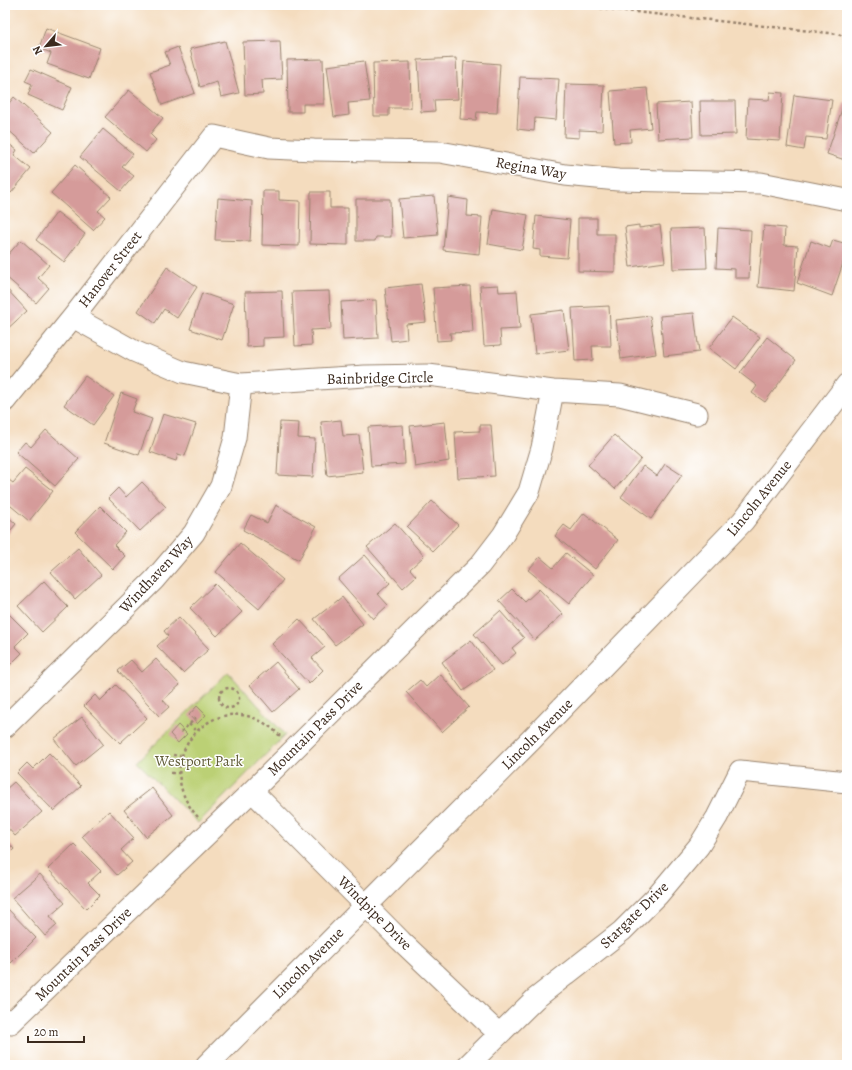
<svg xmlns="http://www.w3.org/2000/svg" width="852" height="1070" viewBox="0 0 852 1070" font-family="Alegreya,serif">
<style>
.green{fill:#bbd074;stroke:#7b7d49}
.building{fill:#d59b9a}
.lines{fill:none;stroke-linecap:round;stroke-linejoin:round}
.street-casing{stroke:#98836e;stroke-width:23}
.secondary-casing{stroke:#98836e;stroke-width:24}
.path{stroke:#98836e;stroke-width:2.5;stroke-dasharray:3 3;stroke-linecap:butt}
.street{stroke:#fff;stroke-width:21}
.secondary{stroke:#fff;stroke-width:22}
.labels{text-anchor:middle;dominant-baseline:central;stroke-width:3;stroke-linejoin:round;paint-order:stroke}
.street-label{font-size:15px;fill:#3b2a1e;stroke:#fff}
.park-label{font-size:15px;fill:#615c38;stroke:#fff}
</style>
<rect width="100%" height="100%" fill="#fff"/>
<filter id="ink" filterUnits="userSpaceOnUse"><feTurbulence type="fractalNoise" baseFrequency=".025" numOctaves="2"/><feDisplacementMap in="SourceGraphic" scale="8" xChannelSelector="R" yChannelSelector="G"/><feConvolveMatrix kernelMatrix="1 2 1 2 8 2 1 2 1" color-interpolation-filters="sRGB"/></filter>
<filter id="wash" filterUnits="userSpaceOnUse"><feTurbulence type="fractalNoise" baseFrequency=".012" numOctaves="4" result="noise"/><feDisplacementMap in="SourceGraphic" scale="16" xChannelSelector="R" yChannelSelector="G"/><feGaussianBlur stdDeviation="0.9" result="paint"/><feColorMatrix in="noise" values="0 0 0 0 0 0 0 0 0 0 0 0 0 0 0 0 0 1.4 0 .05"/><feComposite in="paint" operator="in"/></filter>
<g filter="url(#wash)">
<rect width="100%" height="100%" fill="#f4dcbe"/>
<!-- green -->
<path class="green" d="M228 672 285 735 198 823 137 762Z"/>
<g id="blocks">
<!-- building -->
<path class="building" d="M46 28 100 48 89 79 47 64 51 53 39 48Z
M225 41 239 93 221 97 217 82 200 87 190 49Z
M280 41 282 79 262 80 263 94 245 95 243 42Z
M178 47 195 93 162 105 150 72 170 65 165 52Z
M456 58 458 99 434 100 435 111 421 112 418 60Z
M323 59 324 104H303V112H288L287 60Z
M364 61 370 101 348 103 349 115 334 117 327 66Z
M464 61 500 64 497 113 477 112 476 120 460 119Z
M410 62 411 108H389V116H374L373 63Z
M31 69 72 87 62 110 28 95 32 84 25 81Z
M520 77 559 79 556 120 535 118 534 131 517 129Z
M566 84 604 85 602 131 579 130V138L564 137Z
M647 88 651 128 630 130 631 142 614 143 610 91Z
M129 90 163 118 150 134 156 140 146 152 105 117Z
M770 92 783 93 780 141 746 139 748 99 769 100Z
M794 95 832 100 826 139 806 137 804 150 787 147Z
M14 97 53 132 34 153 5 127V108Z
M700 101H735L736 134 701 135Z
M691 102 693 137 658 139 656 104Z
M844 103 847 104V156L845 160 827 154Z
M103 129 133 154 122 167 134 176 121 191 80 157Z
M5 141 17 150 14 155 31 169 11 193 5 187Z
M75 165 111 197 98 211 105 217 93 230 51 193Z
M263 191H279V200L300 201 299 246 262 245Z
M311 192H330V208H348V245L310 244Z
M434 196 438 235 403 238 399 199Z
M448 197 468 200 467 216 482 217 479 254 443 250Z
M218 198 252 201 250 241 215 240Z
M356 199H390L391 237H376L375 241H356Z
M493 209 528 215 522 250 488 244Z
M57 212 85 234 64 262 36 240Z
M536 216 570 220 567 258 540 256V250L533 249Z
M578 218H597V234H615V272L578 271Z
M639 225V228L660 225 665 262 630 267 625 227Z
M764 226 785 228 784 245 798 246 794 291 758 287Z
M705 228 707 268 673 269 671 229Z
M718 228 751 230 749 278H735V269L716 268Z
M21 240 49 265 38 278 49 288 36 303 5 276V258Z
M833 240 847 244V251L832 296 797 283 811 241 830 248Z
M167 267 197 287 177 318 164 309 155 323 138 311Z
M421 284 426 322 406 324 407 339 391 341 385 288Z
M498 285 499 292 517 291 520 329 500 330 501 345 484 346 480 286Z
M470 286 473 332 450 333 451 340 437 341 433 288Z
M5 287 27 311 5 331Z
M282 291 284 337 263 338V346L247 347 245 292Z
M329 291 331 329 311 330 312 345 295 346 292 292Z
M202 293 234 304 222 340 190 329Z
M376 300 378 338 343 340 341 302Z
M609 306 611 346H592L593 360 575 361 572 308Z
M564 310 569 350 535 354 531 314Z
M694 313 699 352 664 356 660 316Z
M650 316 656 354 621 359 616 320Z
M732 317 760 337 736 369 709 348Z
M767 337 796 360 765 402 752 393 757 386 740 373Z
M85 376 114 396 93 425 64 405Z
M121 393 137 399 132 412 152 419 139 455 104 443Z
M163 414 196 424 185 456 178 454 176 461 150 452Z
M341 420 343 436 359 435 363 472 327 476 321 422Z
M280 422 299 423 298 438 315 439 313 477 277 475Z
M445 422 449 461 415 467 410 426Z
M403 425 405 464 371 466 368 427Z
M480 425H491L495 476 458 478 455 432 480 431Z
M46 430 79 459 55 486 16 452 25 442 31 447Z
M614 435 641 459 615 489 588 465Z
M665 464 682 475 651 519 621 497 643 466 657 476Z
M25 469 53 491 29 521 5 501V477L13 483Z
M142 482 166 507 140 531 108 498 118 488 126 497Z
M432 501 458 525 433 551 407 527Z
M276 505 316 527 299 560 243 530 251 515 267 523Z
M100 506 126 532 114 545 125 556 113 569 75 532Z
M584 513 618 540 595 569 555 536 564 525 571 530Z
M5 514 16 524 5 537Z
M395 523 424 556 410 569 416 576 403 588 367 547Z
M240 543 283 580 259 609 216 572Z
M78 548 101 575 75 599 51 572Z
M566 553 593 575 569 604 528 570 540 557 553 568Z
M365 555 390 583 378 594 388 605 373 619 338 579Z
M44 581 68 607 42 632 18 606Z
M215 584 242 612 217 636 190 608Z
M512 589 525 602 539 589 563 614 535 640 499 601Z
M342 597 363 624 335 645 314 619Z
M5 610 28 633 15 646 22 653 9 666 5 662Z
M500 611 524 638 512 648 516 653 502 665 474 634Z
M179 617 209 649 183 673 157 646 168 636 164 631Z
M299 619 325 647 312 658 323 670 309 684 272 644Z
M471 640 493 670 463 691 442 662Z
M156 659 180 685 163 700 169 707 159 716 118 671 131 660 142 672Z
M276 662 299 689 273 712 250 685Z
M440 674 469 707 442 732 406 692 420 680 426 687Z
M116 685 147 718 120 743 84 706 95 695 100 701Z
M197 706 206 715 197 724 189 715Z
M82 717 103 744 76 766 54 739Z
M178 725 187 734 178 743 170 734Z
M49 753 81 786 54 811 17 773 27 763 33 769Z
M14 782 42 812 15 836 5 825V790Z
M152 788 173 815 146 837 124 810Z
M109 811 134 838 121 850 132 862 117 875 82 836Z
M5 839 14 849 5 858Z
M74 844 101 871 88 883 100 895 86 909 48 869Z
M40 874 65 903 50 916 57 925 45 936 12 898Z
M5 906 36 938 11 963 5 957Z"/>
</g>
</g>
<g filter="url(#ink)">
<use href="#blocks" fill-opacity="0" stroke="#98836e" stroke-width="1"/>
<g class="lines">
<!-- street casing -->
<g class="street-casing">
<path id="street" d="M73 317 134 351 183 372 241 384 365 376 428 375 553 391 620 395 697 414
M5 401 73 317 214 136 269 148 314 150 440 152 565 175 618 180 761 183 847 200
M5 727 154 580 194 533 221 486 235 438 241 384
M252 791 401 941 499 1034
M5 1019 11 1023 252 791 480 565 503 535 529 492 542 448 553 391
M468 1065 535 999 622 931 658 895 699 846 717 817 740 771 847 782"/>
</g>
<!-- secondary casing -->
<g class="secondary-casing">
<path id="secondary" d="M207 1065 531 740 743 521 847 385"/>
</g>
<!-- path -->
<path class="path" d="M595 5 599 8 838 34 847 38
M219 698a10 10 0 1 1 20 0a10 10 0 1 1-20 0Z
M189 724 196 731
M181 732 196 718
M173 755 181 756
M171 773H179
M198 817C143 758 222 675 280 736"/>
<!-- street -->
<use href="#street" class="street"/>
<!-- secondary -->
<use href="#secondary" class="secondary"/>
</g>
</g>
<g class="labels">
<!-- street labels -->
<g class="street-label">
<text transform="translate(531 168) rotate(10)">Regina Way</text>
<text transform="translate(110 269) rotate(-52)">Hanover Street</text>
<text transform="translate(380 378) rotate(-1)">Bainbridge Circle</text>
<text transform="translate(759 498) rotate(-51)">Lincoln Avenue</text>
<text transform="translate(156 574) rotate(-47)">Windhaven Way</text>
<text transform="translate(315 728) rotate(-45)">Mountain Pass Drive</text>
<text transform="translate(537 734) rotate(-45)">Lincoln Avenue</text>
<text transform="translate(375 913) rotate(45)">Windpipe Drive</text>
<text transform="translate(634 915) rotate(-44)">Stargate Drive</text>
<text transform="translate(83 954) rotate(-44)">Mountain Pass Drive</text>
<text transform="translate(308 963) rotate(-45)">Lincoln Avenue</text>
</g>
<!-- park labels -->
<g class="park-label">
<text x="199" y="761">Westport Park</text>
</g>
</g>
<!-- margin -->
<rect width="852" height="1070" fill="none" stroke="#fff" stroke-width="20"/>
<!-- north arrow -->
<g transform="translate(46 46) rotate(242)" stroke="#ffffff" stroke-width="3" paint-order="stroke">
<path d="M0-3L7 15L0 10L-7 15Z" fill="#3b2a1e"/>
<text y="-6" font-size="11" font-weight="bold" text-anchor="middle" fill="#3b2a1e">N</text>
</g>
<!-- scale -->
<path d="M28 1036v6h56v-6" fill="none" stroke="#3b2a1e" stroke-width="2"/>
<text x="34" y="1036" font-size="12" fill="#3b2a1e" stroke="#ffffff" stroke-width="3" paint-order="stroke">20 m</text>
</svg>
